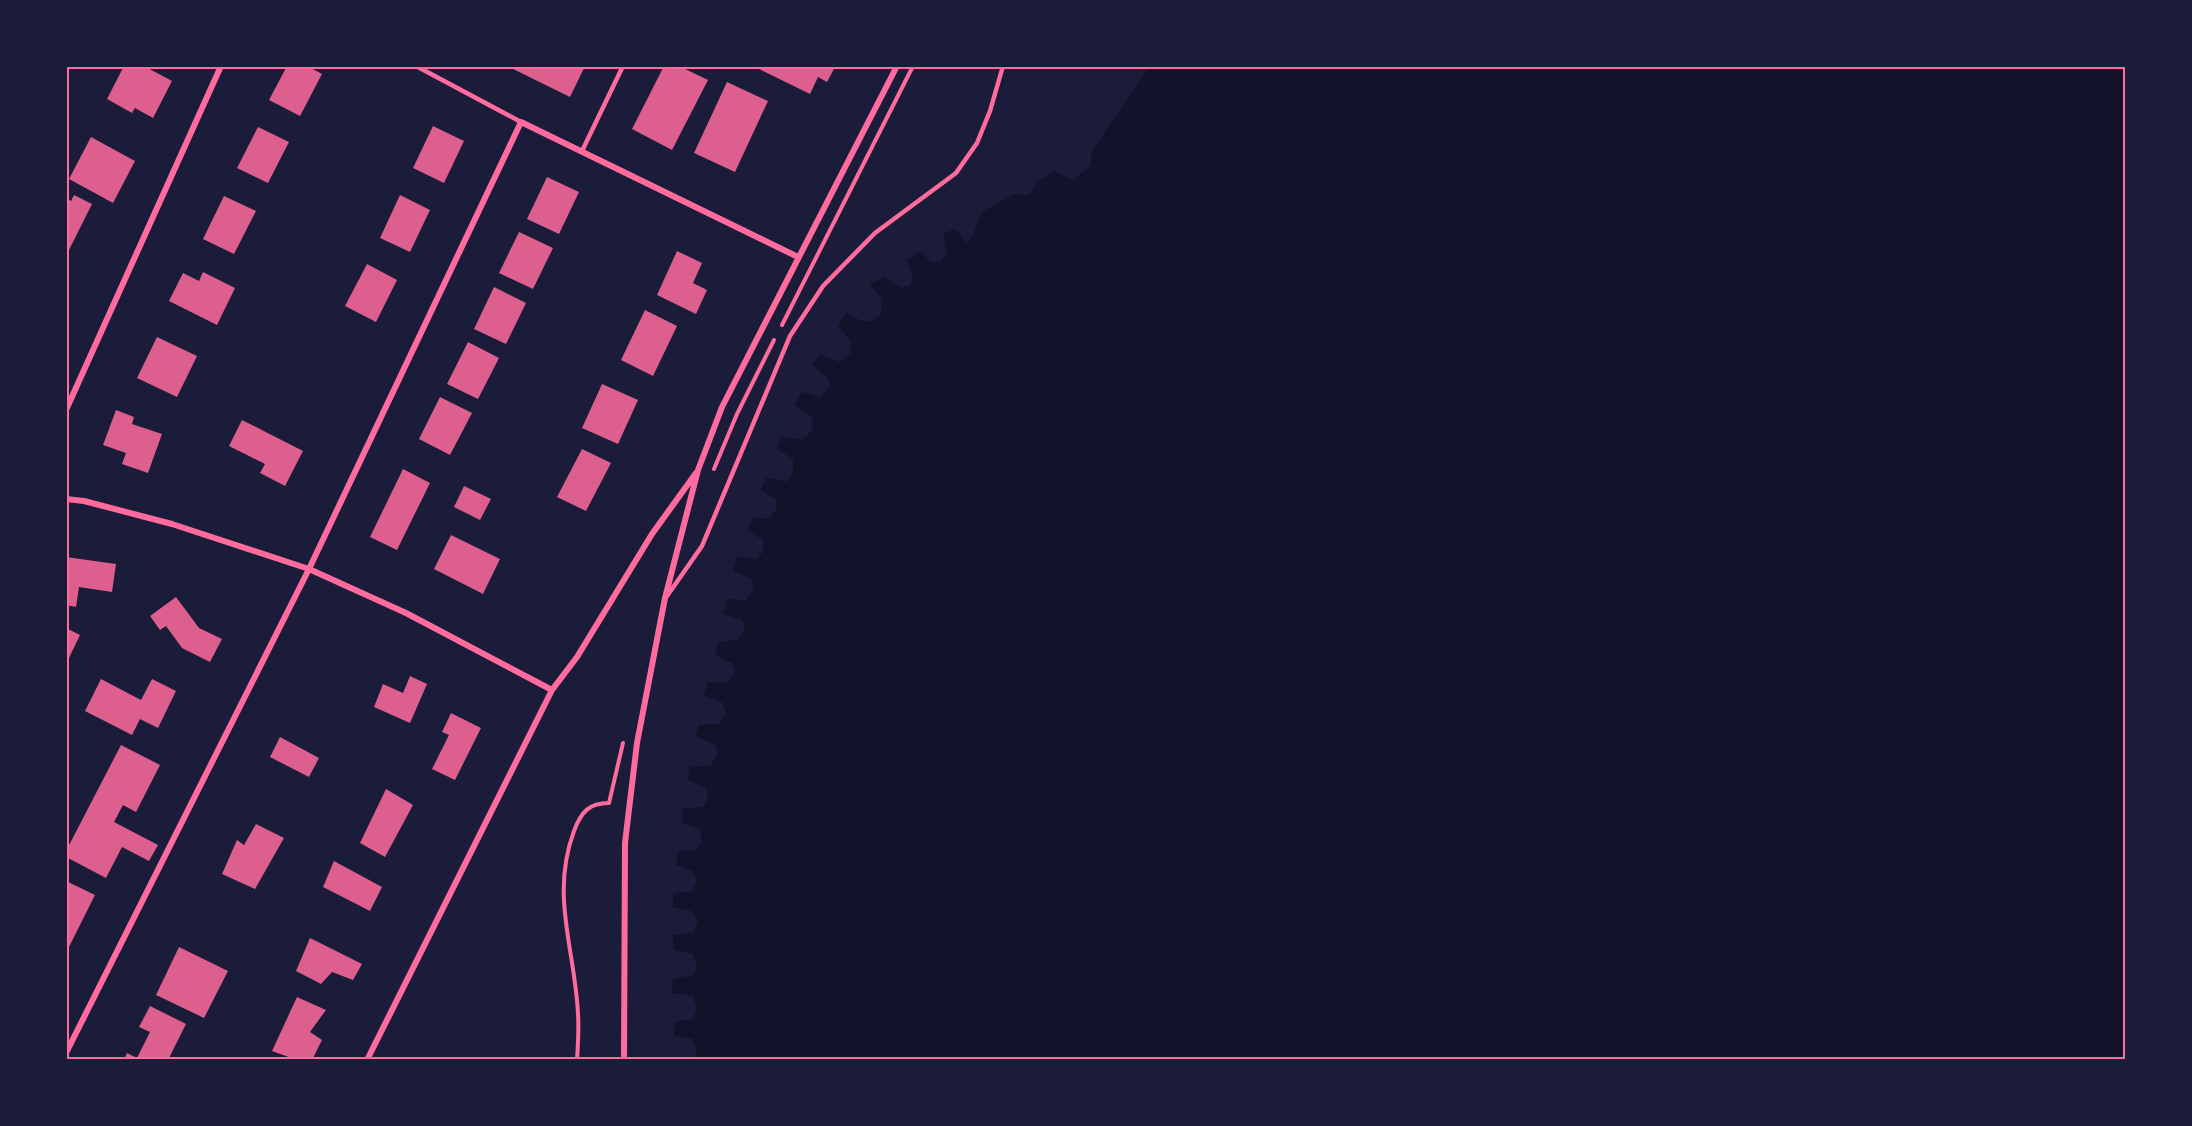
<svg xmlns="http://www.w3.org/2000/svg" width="2192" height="1126" viewBox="0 0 2192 1126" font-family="Karla,sans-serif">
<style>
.water{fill:#12122b}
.building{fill:#dd5f8e}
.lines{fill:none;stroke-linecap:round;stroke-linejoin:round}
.path{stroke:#ff6b9d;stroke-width:4}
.service{stroke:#ff6b9d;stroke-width:4.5}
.minor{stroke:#ff6b9d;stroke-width:6}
.neatline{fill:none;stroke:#ff6b9d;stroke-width:2}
</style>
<rect width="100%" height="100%" fill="#1b1b3a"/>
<!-- water -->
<path class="water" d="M1150 66H2126V1060H694L697 1052 693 1039 674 1036 675 1022 693 1019 697 1007 693 996 672 993 673 979 694 975 697 965 693 954 674 950 673 935 694 932 698 920 692 911 673 907V893L692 892 697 881 693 871 676 865 678 851H696L702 839 699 829 682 823 683 809 703 807 708 797 706 788 687 780 690 766H711L717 754 715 745 695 736 699 725 719 724 726 714 723 703 704 696 708 682 728 683 735 672 732 663 715 655 719 642 738 640 745 629 742 620 723 614 727 599 746 600 754 590 751 579 733 571 737 556 757 560 763 551V540L747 530 754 517 768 519 776 510V499L761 490 766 477 786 482 793 474V459L777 449 782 436 802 440 813 430 812 418 795 405 802 392 820 397 829 388V379L812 364 820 354 839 362 851 353 850 340 838 326 846 313C860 320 867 327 881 314L882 299 870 285 884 276 901 288 909 286 913 278 907 260 920 251 931 262H940L947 252 943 234 955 229 967 243 972 238 982 212 1014 194 1024 196 1031 193 1036 183 1054 171 1073 180 1090 166 1092 151Z"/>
<!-- building -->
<path class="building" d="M124 66H144L172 81 153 118 135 108 132 113 107 99Z
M287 66H307L322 74 300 116 269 100Z
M507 66H585L570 97Z
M664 66H679L708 80 672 150 632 129Z
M753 66H833L835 67 827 82 818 77 810 94Z
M727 82 768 101 735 172 694 153Z
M433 126 464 141 444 183 413 168Z
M258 127 289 142 268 183 237 168Z
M91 137 135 161 113 203 69 179Z
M547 177 579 192 559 234 527 219Z
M74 195 92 204 66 256V198L71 201Z
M400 195 430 210 410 252 380 238Z
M224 196 256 211 234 254 203 239Z
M519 232 553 248 533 289 499 273Z
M677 251 702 263 693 283 707 290 696 314 657 295Z
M367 264 397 280 376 322 345 306Z
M203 272 235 288 217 325 169 301 183 273 199 281Z
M494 287 526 303 506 344 474 329Z
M645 310 677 326 653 376 621 360Z
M157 337 197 356 177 397 137 378Z
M468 342 499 358 478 399 447 384Z
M602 384 638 400 618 444 582 428Z
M440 397 472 413 450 455 419 439Z
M116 410 134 417 132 424 162 434 148 473 122 464 126 453 103 445Z
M242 420 303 451 285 486 260 473 265 464 229 446Z
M582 449 611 463 586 511 557 497Z
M403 469 430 483 397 550 370 537Z
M464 486 491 499 480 520 454 507Z
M451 535 500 559 483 594 434 569Z
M66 557 116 564 112 592 79 587 76 607 66 605Z
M176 597 199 628 222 639 210 662 182 648 166 626 160 630 150 616Z
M66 628 80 635 68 660H66Z
M410 676 427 684 410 723 374 707 383 684 403 693Z
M101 679 141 700 152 679 176 691 158 728 140 719 132 735 85 711Z
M451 713 481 728 455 780 432 769 449 735 442 732Z
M280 737 319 758 309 777 270 757Z
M121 745 160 765 136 812 123 805 114 822 158 845 149 861 122 847 106 878 66 857V851Z
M386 789 413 805 385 857 360 843Z
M256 824 284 838 255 889 222 874 237 840 244 845Z
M334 861 382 887 370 911 323 887Z
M66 881 95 895 66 953Z
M310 938 362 964 353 980 332 972 321 984 296 971Z
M179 947 228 971 204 1018 156 995Z
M297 997 326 1010 310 1032 322 1040 312 1060H297L272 1051Z
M150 1006 186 1024 168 1060H124L127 1053 137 1058 150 1032 139 1027Z"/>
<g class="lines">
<!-- path -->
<path class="path" d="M782 325 913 66
M714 469 737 414 774 340
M577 1060C578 1045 579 1029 578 1014 575 949 550 896 574 831 581 812 589 803 609 803L623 743"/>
<!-- service -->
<path class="service" d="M416 66 521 122
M582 151 623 66
M667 596 702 546 790 336 823 286 875 233 956 173 977 143 990 111 1003 66"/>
<!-- minor -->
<path class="minor" d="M66 410 221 66
M66 499 84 501 172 524 309 569 406 613 552 690
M66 1053 309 569 521 122 798 257
M367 1060 552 690 577 657 652 534 696 473
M624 1060 625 843 637 743 665 598 698 470 722 407 897 66"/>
</g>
<!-- border -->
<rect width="2192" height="1126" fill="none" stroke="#1b1b3a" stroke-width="135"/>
<rect x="68" y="68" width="2056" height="990" class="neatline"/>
</svg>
